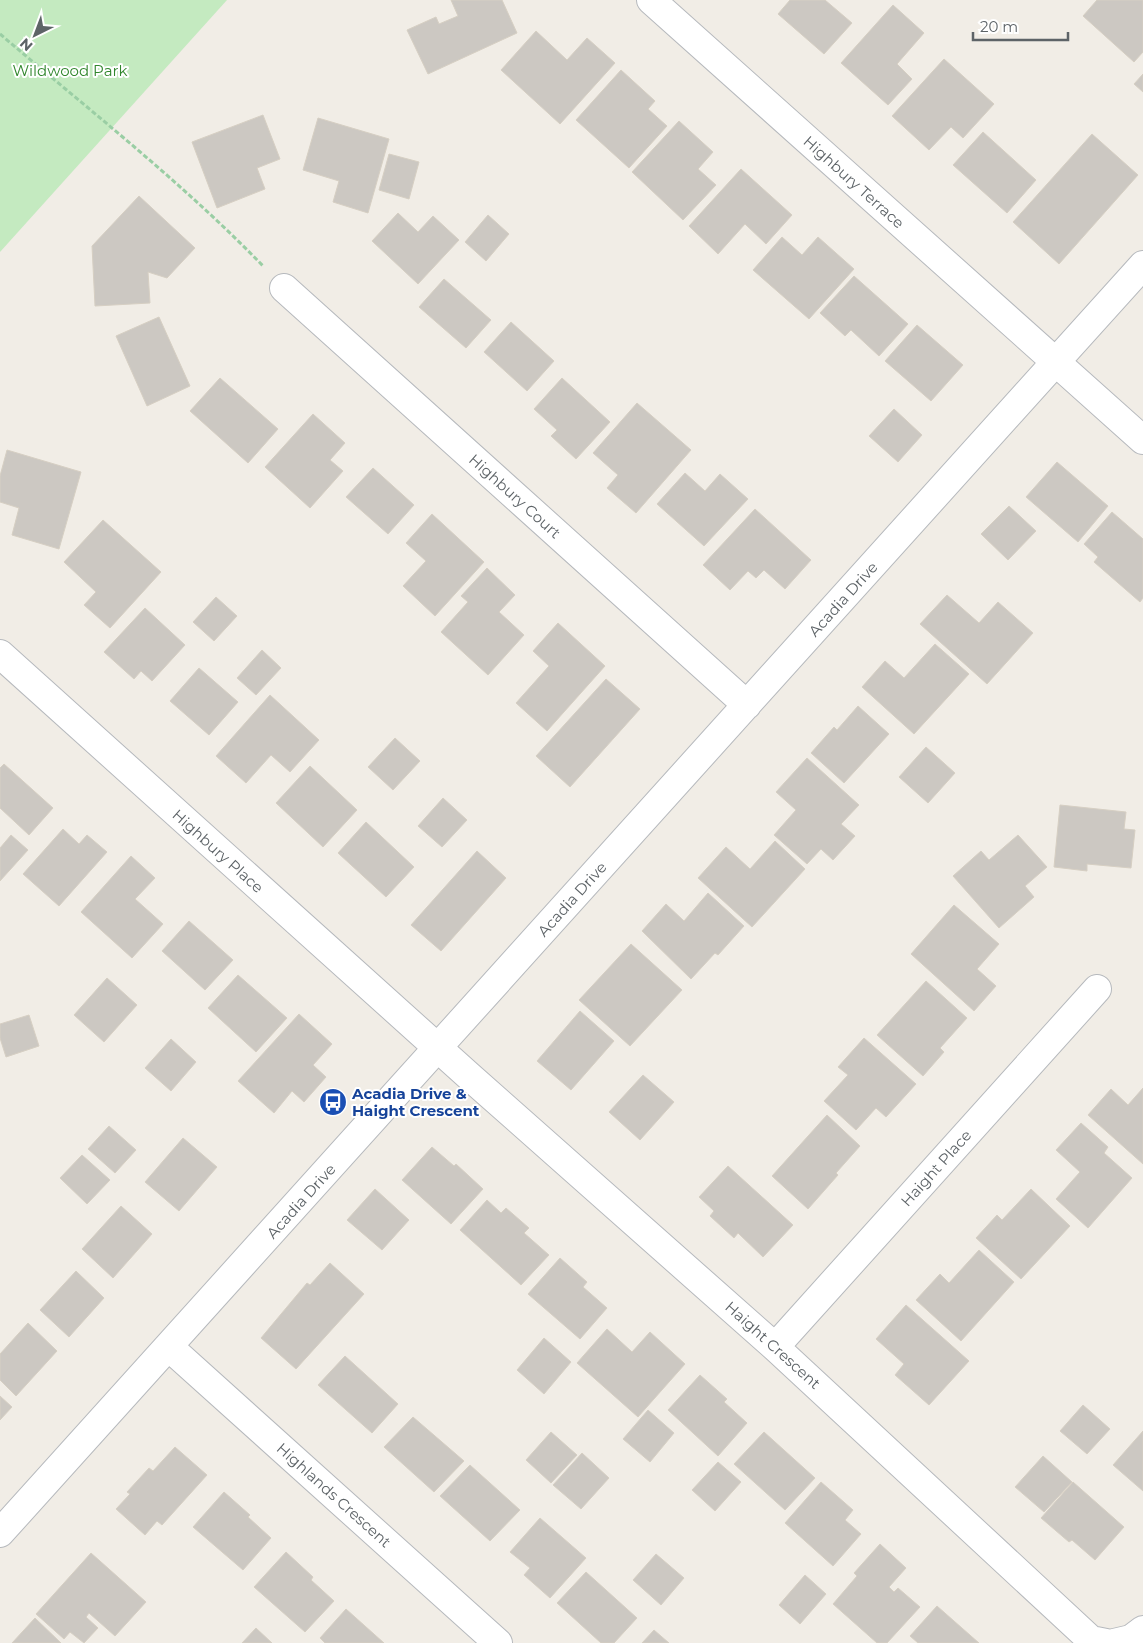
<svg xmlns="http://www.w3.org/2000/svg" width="1143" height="1643" viewBox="0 0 1143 1643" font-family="Montserrat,sans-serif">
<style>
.green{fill:#c4eac0}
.building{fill:#ccc8c2;stroke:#d6cfc3}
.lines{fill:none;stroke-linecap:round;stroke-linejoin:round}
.minor-casing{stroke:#b6b9bd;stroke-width:30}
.path{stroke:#9acea4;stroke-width:3;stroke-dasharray:5 2.5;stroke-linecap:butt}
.minor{stroke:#fff;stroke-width:28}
.labels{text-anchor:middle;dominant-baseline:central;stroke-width:4;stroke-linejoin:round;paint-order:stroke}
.park-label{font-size:15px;fill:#31862d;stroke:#fff}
.street-label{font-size:15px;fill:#5d6367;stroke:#fff}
.transit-label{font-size:15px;font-weight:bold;fill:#164399;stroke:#fff;text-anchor:start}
</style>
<rect width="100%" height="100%" fill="#f1ede6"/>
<!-- green -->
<path class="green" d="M0 0H227L0 252Z"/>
<!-- building -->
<path class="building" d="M451 0H502L517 33 428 74 407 30 436 17 439 24 458 16Z
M790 0H825L852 23 824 54 778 14Z
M1097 0H1143V52L1134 62 1083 16Z
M893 5 924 33 897 64 912 79 888 105 841 63Z
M536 31 567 60 587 38 615 63 560 124 501 70Z
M944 59 994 104 963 138 951 127 929 150 892 116Z
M621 70 655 101 648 109 667 126 629 168 576 120Z
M1143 74V92L1134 84Z
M263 115 280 159 257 168 265 189 217 208 192 142Z
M318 118 389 139 368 213 333 202 339 181 303 170Z
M679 121 713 152 698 169 716 185 683 220 632 172Z
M983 132 1036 180 1007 213 953 165Z
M1092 134 1138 175 1059 264 1013 222Z
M389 154 419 162 409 199 379 190Z
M741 169 792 215 766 244 745 224 718 254 689 226Z
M139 196 195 248 167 278 148 272 150 303 95 306 92 246Z
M398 213 418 232 433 216 459 240 418 284 372 241Z
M488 215 509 234 486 261 465 242Z
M782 237 802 255 818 237 854 269 809 319 753 270Z
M854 276 908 324 879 356 851 330 845 336 820 313Z
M444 279 491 320 466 348 419 307Z
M159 317 190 386 147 406 116 336Z
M511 322 554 361 527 391 484 352Z
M917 325 963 365 931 401 885 361Z
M220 378 278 429 248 463 190 411Z
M562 378 610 422 576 459 551 436 557 430 534 409Z
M637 403 691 450 636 513 607 488 618 475 593 453Z
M894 409 922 435 898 462 869 436Z
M313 414 345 443 330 460 343 471 310 508 265 467Z
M7 450 81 472 59 549 12 535 19 508 0 502V476Z
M1057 462 1108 506 1078 542 1026 497Z
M373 468 414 505 388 534 346 497Z
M685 473 705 491 720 474 748 499 704 546 657 504Z
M1009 506 1036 531 1008 560 981 534Z
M755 509 811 560 785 589 764 570 756 578 748 571 730 590 703 565Z
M1112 512 1143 539V598L1140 602 1094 562 1098 557 1084 544Z
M432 514 484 562 435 616 403 586 426 561 406 543Z
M103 520 161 572 110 628 84 605 96 592 64 562Z
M487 568 515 595 499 612 524 635 488 675 441 632 468 602 461 596Z
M947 595 979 623 998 602 1033 633 987 684 920 624Z
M216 597 237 616 214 641 193 622Z
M145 608 185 645 152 681 141 671 134 679 104 652Z
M558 623 605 666 547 731 516 703 549 666 533 651Z
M935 644 969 674 914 734 862 687 885 661 904 678Z
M262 650 281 668 256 695 237 678Z
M199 668 238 702 209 735 170 701Z
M606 679 640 709 570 787 536 756Z
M270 695 319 740 290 772 271 755 246 783 216 756Z
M858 706 889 734 844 783 811 753 834 727 837 730Z
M395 738 420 761 393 790 368 767Z
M926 747 955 773 928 803 899 777Z
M807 758 859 805 841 824 855 836 833 860 821 849 807 864 774 835 796 810 776 792Z
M4 764 53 808 29 835 0 808V768Z
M310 766 357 810 323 847 276 803Z
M443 798 467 820 442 847 418 826Z
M1060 805 1126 812 1124 829 1135 830 1131 868 1087 864V871L1054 867Z
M366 822 414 867 386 897 338 853Z
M63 829 79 844 87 835 107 852 59 906 23 874Z
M11 835 28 850 0 881V848Z
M1018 835 1047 867 1025 886 1034 897 999 928 953 876 981 851 989 860Z
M775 841 805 869 752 927 698 878 726 847 750 869Z
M477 851 506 878 441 951 411 925Z
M131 856 155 878 135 899 163 924 132 958 81 912Z
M708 893 744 926 718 955 715 953 691 979 642 931 666 904 684 921Z
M954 905 999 944 977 969 996 986 974 1011 911 954Z
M189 921 233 960 205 990 162 951Z
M631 944 682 990 630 1046 579 1000Z
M238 975 287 1018 256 1052 208 1008Z
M107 978 137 1005 104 1042 74 1015Z
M926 981 967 1018 940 1048 944 1052 923 1076 877 1035Z
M580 1011 614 1041 571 1090 537 1061Z
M299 1014 332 1044 313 1065 326 1077 304 1102 292 1091 274 1113 238 1081Z
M29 1015 39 1046 6 1057 0 1038V1024Z
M864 1038 916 1084 886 1117 876 1108 856 1130 824 1101 848 1075 838 1067Z
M171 1039 196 1062 171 1091 145 1068Z
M643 1075 674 1102 640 1140 609 1112Z
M1143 1088V1164L1088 1115 1111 1089 1128 1105Z
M827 1115 860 1146 836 1173 838 1175 808 1209 772 1176Z
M1081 1123 1108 1147 1104 1153 1132 1178 1088 1228 1056 1199 1080 1172 1056 1150Z
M109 1126 136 1150 115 1173 88 1149Z
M183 1138 217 1167 179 1211 145 1182Z
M432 1147 454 1166 456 1164 483 1189 451 1224 402 1180Z
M82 1155 110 1180 87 1204 60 1178Z
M728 1166 793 1225 763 1257 738 1233 734 1238 710 1216 714 1211 699 1197Z
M375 1189 409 1220 382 1250 347 1220Z
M1031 1189 1070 1226 1021 1279 976 1238 997 1215 1002 1220Z
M487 1200 501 1213 506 1208 529 1228 524 1233 549 1255 521 1285 460 1230Z
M121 1206 152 1234 113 1278 82 1249Z
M979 1250 1014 1282 961 1341 916 1300 940 1274 949 1283Z
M560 1258 587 1282 583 1287 607 1308 580 1339 528 1294Z
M330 1263 364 1294 296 1369 261 1338 307 1283 310 1285Z
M76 1271 104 1298 69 1337 40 1310Z
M906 1305 969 1361 929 1405 895 1375 904 1364 876 1339Z
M28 1323 57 1351 16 1396 0 1380V1354Z
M607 1329 632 1352 650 1332 685 1364 638 1417 577 1363Z
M544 1338 571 1362 544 1394 517 1370Z
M345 1356 398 1404 372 1433 318 1385Z
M700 1375 727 1399 724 1402 747 1423 718 1456 668 1410Z
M0 1396 12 1407 0 1420Z
M1083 1405 1110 1429 1087 1454 1060 1431Z
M648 1410 674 1433 650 1462 623 1439Z
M413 1417 464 1461 434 1492 384 1447Z
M1143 1431V1491L1113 1465Z
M551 1432 577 1455 551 1483 526 1460Z
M764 1432 815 1478 785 1510 734 1464Z
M175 1447 207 1475 162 1525 157 1521 145 1535 116 1509 130 1494 127 1492 149 1468 153 1471Z
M582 1453 609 1478 581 1509 553 1485Z
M1043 1456 1072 1482 1044 1512 1015 1487Z
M718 1462 741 1482 715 1511 692 1490Z
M470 1465 520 1510 490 1541 440 1496Z
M821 1482 853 1510 845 1520 861 1534 833 1566 785 1523Z
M1073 1482 1124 1527 1095 1560 1072 1540 1069 1542 1041 1518Z
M224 1492 250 1515 248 1517 271 1538 243 1570 193 1527Z
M540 1518 586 1558 550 1598 524 1575 530 1568 510 1552Z
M880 1544 906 1568 889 1587 894 1592 898 1588 920 1607 887 1643H877L833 1604 857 1576 854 1573Z
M286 1552 313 1577 311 1580 334 1601 305 1632 254 1587Z
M91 1553 146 1602 115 1636 89 1613 86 1617 98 1628 84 1643 70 1632 64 1639 36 1614Z
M656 1554 684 1578 661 1605 633 1580Z
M586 1572 637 1618 614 1643H601L557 1603Z
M805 1575 826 1594 800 1624 779 1605Z
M937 1606 979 1643H918L910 1636Z
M346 1609 384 1643H325L320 1638Z
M35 1618 61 1643H12Z
M256 1628 272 1643H242Z
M654 1630 669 1643H642Z"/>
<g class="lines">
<!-- minor casing -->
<g class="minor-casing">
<path id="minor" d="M651 0 1143 440
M284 288 747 705
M0 654 469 1076 775 1347 1091 1640 1106 1643
M169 1347 498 1643
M775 1347 1097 989
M0 1533 1143 265
M1114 1643 1131 1639 1143 1630"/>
</g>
<!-- path -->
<path class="path" d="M0 34C88 109 184 184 264 267"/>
<!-- minor -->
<use href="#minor" class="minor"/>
</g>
<!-- icons -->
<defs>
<g id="bus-disc" transform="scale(1.4375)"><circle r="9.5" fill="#1a4fb4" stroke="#fff"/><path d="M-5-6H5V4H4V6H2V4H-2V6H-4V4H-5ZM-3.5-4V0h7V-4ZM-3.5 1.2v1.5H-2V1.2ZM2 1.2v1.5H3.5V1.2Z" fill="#fff"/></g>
</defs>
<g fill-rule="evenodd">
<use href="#bus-disc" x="333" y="1102"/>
</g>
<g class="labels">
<!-- park labels -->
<g class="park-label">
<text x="70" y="70">Wildwood Park</text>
</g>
<!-- street labels -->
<g class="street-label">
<text transform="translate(854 182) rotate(42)">Highbury Terrace</text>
<text transform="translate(515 496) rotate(42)">Highbury Court</text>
<text transform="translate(843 599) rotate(-48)">Acadia Drive</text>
<text transform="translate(218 851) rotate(42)">Highbury Place</text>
<text transform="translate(572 899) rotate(-48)">Acadia Drive</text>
<text transform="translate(936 1168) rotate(-48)">Haight Place</text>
<text transform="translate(301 1201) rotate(-48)">Acadia Drive</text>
<text transform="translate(773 1345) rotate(42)">Haight Crescent</text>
<text transform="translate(334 1495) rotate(42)">Highlands Crescent</text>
</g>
<!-- transit labels -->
<g class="transit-label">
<text x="352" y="1093">Acadia Drive &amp;<tspan x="352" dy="17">Haight Crescent</tspan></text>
</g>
</g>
<!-- north arrow -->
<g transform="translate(35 35) rotate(222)" stroke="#ffffff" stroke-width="4" paint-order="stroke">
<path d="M0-4L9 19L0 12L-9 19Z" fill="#5d6367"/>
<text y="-8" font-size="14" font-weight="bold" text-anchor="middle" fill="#5d6367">N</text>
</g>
<!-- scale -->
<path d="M973 32v8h95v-8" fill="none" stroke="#5d6367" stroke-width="2.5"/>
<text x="980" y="32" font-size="15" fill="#5d6367" stroke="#ffffff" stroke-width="4" paint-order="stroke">20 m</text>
</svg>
